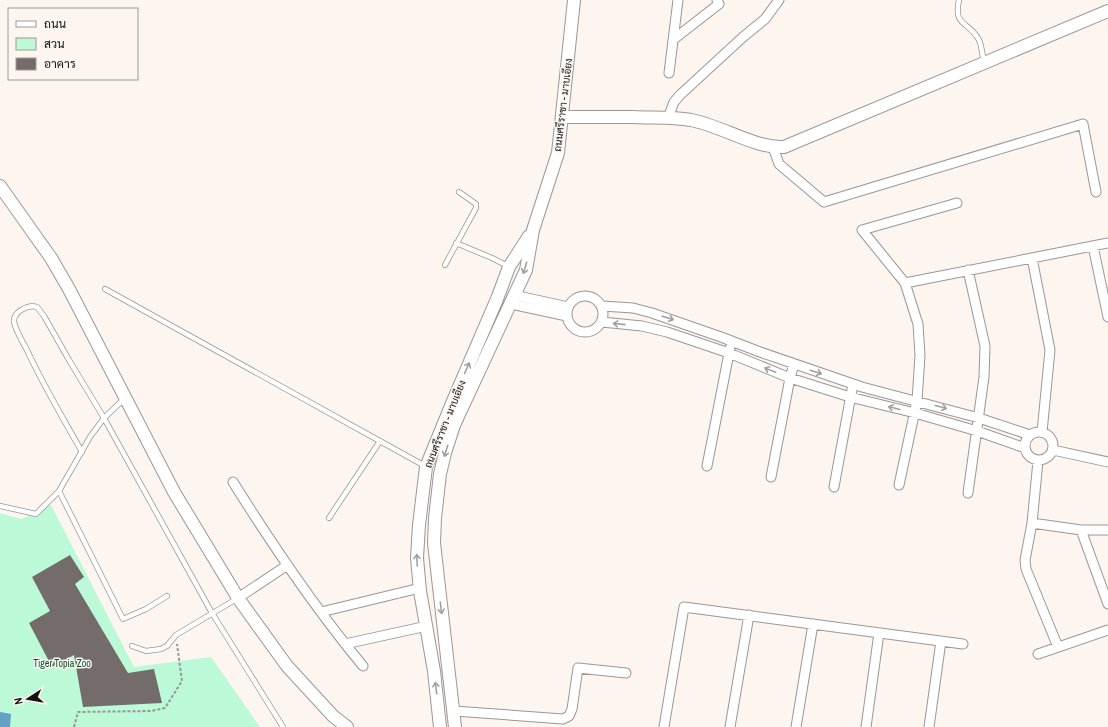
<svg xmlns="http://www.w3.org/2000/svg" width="1108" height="727" viewBox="0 0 1108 727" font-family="'Archivo Narrow',Sarabun,sans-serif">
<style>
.green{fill:#bbf9d7}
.water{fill:#65a1c5}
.building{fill:#746c6a}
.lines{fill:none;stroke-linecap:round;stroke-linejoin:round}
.lane-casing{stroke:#9e9692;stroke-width:6}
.street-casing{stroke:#9e9692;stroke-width:11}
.secondary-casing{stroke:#9e9692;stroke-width:14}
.path{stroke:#9a9591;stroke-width:2;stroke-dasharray:3 2;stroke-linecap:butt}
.lane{stroke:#fff;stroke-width:4.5}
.street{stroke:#fff;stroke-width:9}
.secondary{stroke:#fff;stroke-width:12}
.oneway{stroke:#a1a09f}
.labels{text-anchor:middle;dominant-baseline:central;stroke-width:3;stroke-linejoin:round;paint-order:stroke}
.street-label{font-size:10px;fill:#13110f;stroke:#fdf5f0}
.park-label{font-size:10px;fill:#005536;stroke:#fdf5f0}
</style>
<rect width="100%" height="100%" fill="#fdf5f0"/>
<!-- green -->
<path class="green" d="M51 505 134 667 211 657 260 727H0V513L21 519Z"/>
<!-- water -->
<path class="water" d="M0 712 11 714 10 727H0Z"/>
<!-- building -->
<path class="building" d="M70 555 84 577 75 584 128 673 154 669 162 703 83 707 74 655 52 667 29 623 50 611 32 577Z"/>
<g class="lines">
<!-- lane casing -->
<g class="lane-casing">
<path id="lane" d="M959 0C953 27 969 21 979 40 982 46 982 55 984 62
M456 243 492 258 508 266
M445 265 476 208V204L459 192
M105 289 425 466
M124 399 104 418 90 437 59 491 123 619 146 609 167 596
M82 452C63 418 43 385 27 350 22 341 16 331 14 322 13 312 28 304 37 307L44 316 69 360 104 418 212 613 283 727
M0 506 36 514 59 491
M329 518 380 441
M132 646 146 651 161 649 167 646 176 635 238 598"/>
</g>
<!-- street casing -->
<g class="street-casing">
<path id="street" d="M674 39 719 4 717 0
M669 73 678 0
M668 118 674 102 680 95 743 37 765 19 779 0
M773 147 779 164 824 202 1083 124 1096 192
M1093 246 1108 317
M1032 258 1050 350 1042 432
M968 270 985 346 984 377 968 493
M905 283 1108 243
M514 295 568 307
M567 314a18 18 0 1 1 36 0a18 18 0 1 1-36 0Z
M511 304 567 316
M602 306 633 308 652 313 721 337 760 352 862 387 979 418 1030 435
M602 322 642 326 667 332 729 353 790 378 850 397 915 413 977 431 1025 448
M1025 446a14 14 0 1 1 28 0a14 14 0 1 1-28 0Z
M1053 450 1108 462
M1038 461 1032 523 1025 560 1026 569 1058 647
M707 466 730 348
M771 477 790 378 794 364
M233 482C273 546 315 608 363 666
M899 485 917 401 920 355 918 324 905 283 862 230 957 203
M834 487 853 384
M1032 523 1081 530H1108
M1081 530 1108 604
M238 598 286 566
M321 612 420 588
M345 644 427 626
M1038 654 1108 630
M454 711 563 719 569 716 572 709 578 668 626 673
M664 727 684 607 963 644
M730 727 749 615
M796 727 813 624
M866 727 879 633
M929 727 941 641"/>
</g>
<!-- secondary casing -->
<g class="secondary-casing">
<path id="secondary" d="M562 117C586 117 609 117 633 117 652 118 672 117 691 120 722 126 754 148 784 147L1108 11
M0 186 51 258 69 289 174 492 238 598 287 666 333 716 347 727
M440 727 434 671 420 591 417 558 419 525 426 467 453 401 497 299 509 267 529 236
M455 727 434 543 435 518 440 474 445 453 454 425 526 270 533 230 558 153 574 0"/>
</g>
<!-- path -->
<path class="path" d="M74 727 78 712 151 711 165 708 182 681 177 644"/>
<!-- lane -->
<use href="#lane" class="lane"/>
<!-- street -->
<use href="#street" class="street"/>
<!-- secondary -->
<use href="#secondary" class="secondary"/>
</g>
<!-- one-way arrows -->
<defs><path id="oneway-shaft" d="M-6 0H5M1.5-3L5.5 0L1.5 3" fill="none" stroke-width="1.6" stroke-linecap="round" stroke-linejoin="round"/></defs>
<g class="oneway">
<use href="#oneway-shaft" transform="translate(525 268) rotate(106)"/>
<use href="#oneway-shaft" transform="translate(668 318) rotate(18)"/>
<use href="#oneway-shaft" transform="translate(619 324) rotate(-174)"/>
<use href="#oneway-shaft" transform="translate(467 368) rotate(-66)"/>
<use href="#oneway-shaft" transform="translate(770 370) rotate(-158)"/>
<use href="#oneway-shaft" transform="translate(816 372) rotate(18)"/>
<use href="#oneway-shaft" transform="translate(941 407) rotate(15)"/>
<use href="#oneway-shaft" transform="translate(894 408) rotate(-166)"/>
<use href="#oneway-shaft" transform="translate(446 451) rotate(107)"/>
<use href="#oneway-shaft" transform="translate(417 560) rotate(-92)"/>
<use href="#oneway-shaft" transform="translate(441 608) rotate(83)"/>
<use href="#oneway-shaft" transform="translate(436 688) rotate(-97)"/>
</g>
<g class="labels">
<!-- street labels -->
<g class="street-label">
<text transform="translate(563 105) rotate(-83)">ถนนศรีราชา - มาบเอียง</text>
<text transform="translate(445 424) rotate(-68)">ถนนศรีราชา - มาบเอียง</text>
</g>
<!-- park labels -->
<g class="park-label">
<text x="62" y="663">Tiger Topia Zoo</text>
</g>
</g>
<!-- legend -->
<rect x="8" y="8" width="130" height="72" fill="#fdf5f0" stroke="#9f9a96"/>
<rect x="16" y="21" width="20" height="6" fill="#ffffff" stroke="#9f9a96"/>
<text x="44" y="28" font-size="12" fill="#13110f">ถนน</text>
<rect x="16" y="38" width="20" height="12" fill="#bbf9d7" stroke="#9f9a96"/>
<text x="44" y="48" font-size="12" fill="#13110f">สวน</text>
<rect x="16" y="58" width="20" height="12" fill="#746c6a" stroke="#9f9a96"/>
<text x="44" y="68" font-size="12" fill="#13110f">อาคาร</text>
<!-- north arrow -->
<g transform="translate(28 699) rotate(258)" stroke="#fdf5f0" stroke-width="3" paint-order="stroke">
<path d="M0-3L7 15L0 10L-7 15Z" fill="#13110f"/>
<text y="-6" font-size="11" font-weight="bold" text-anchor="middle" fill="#13110f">N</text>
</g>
</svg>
